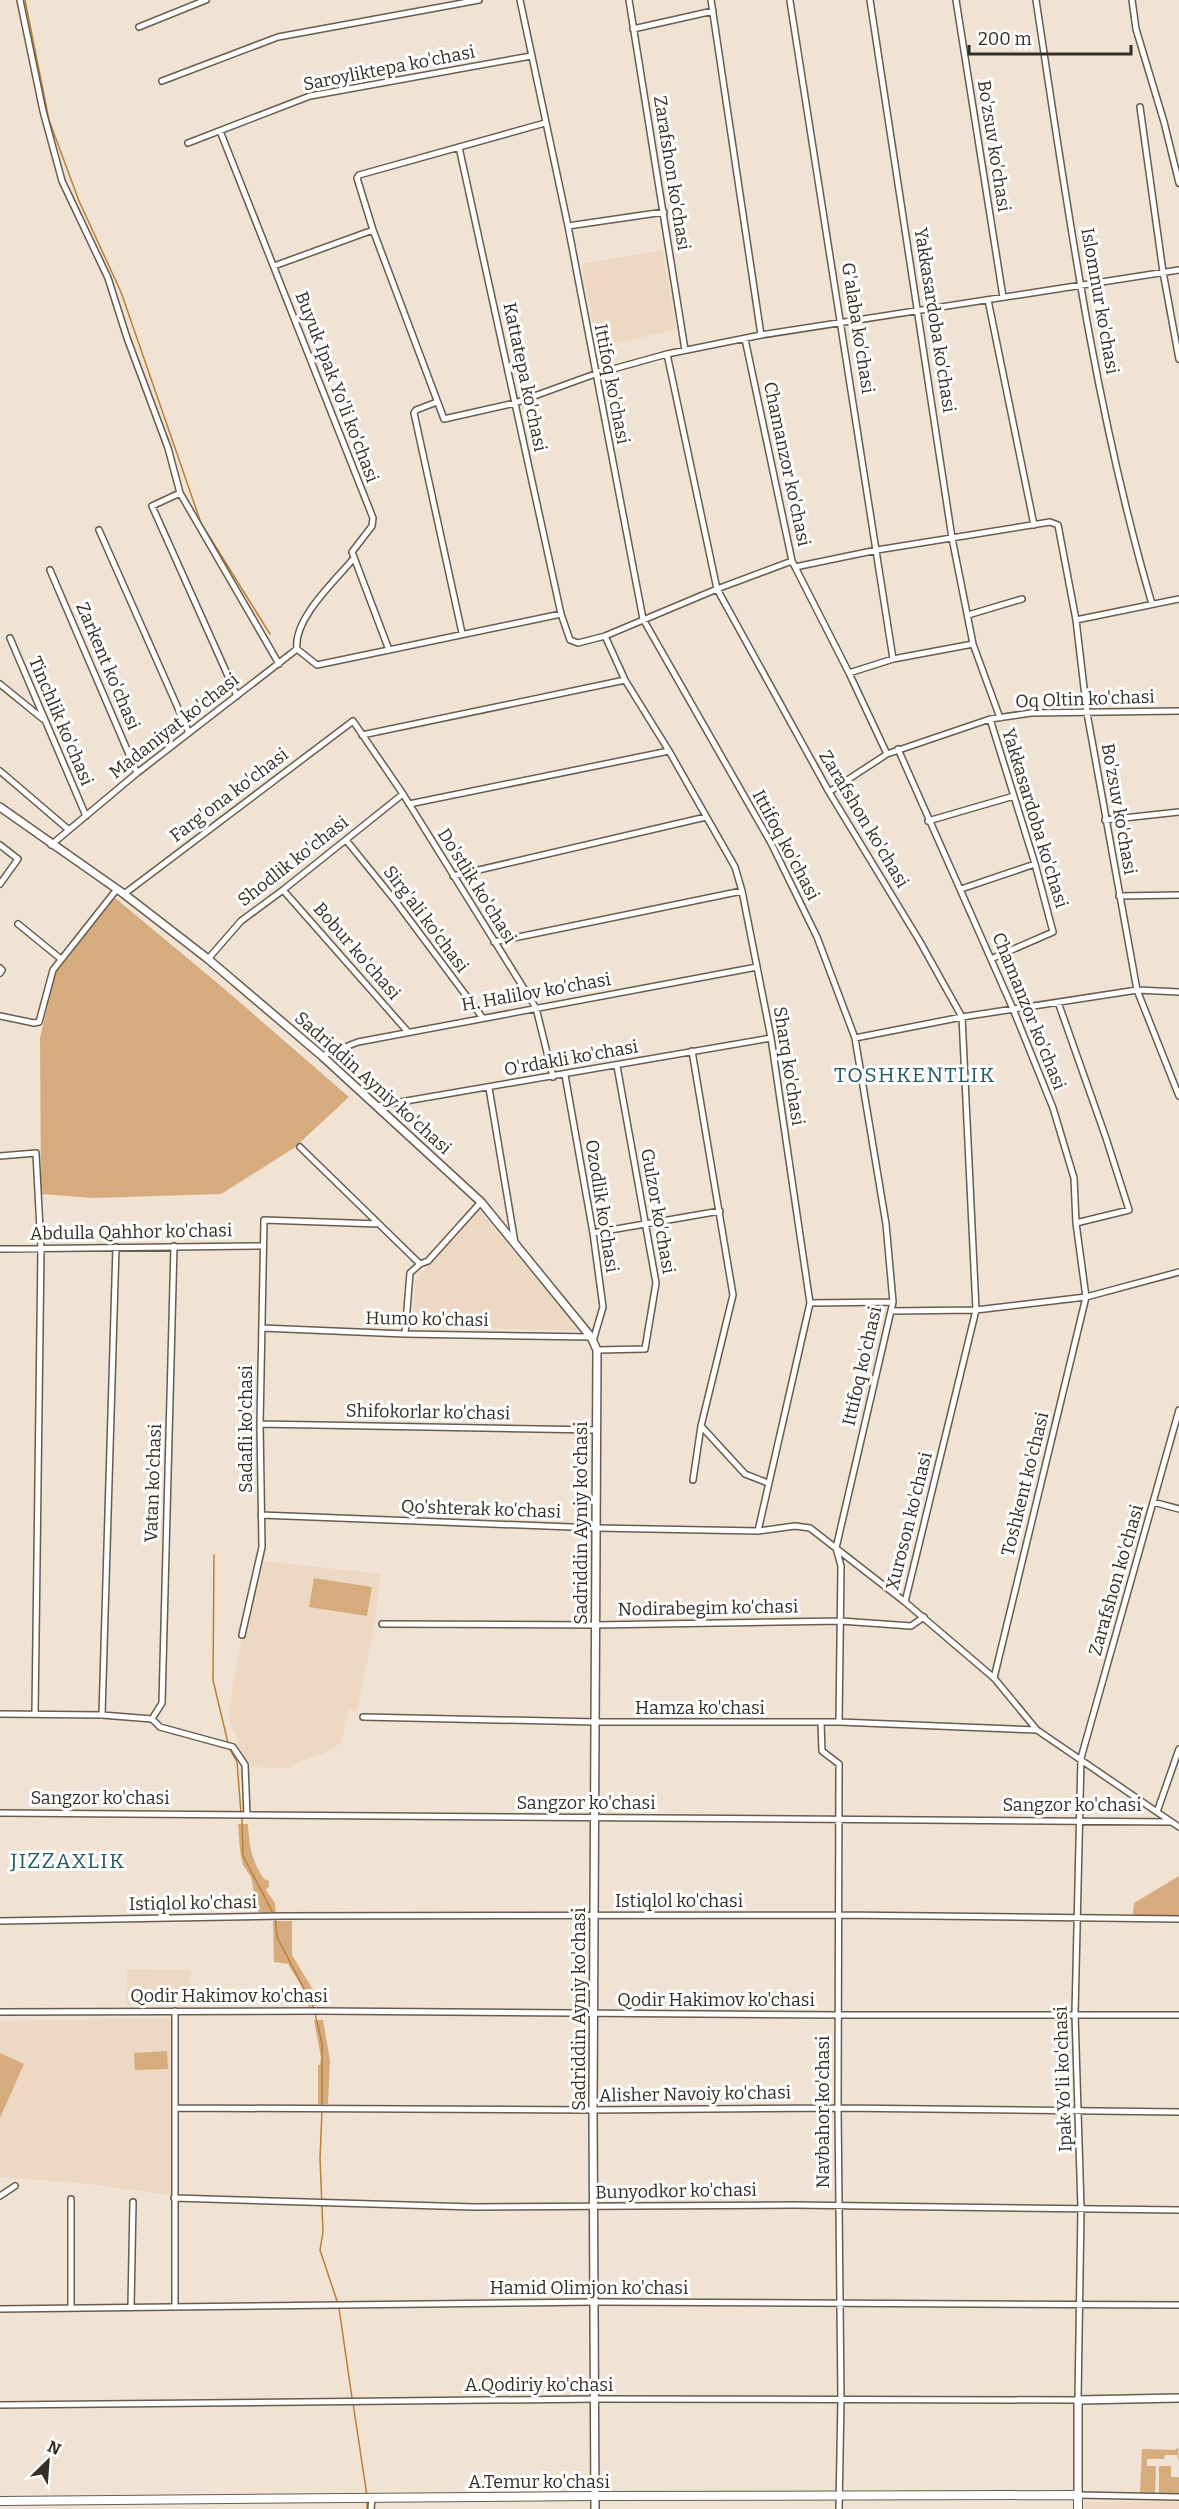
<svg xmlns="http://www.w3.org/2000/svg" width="1179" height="2509" viewBox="0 0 1179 2509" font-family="Bitter,serif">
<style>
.built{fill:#edd9c3}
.green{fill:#d6ac7f}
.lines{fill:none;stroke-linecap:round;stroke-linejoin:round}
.stream{stroke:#bb7f35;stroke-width:1.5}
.minor-casing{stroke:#685c4e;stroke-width:8}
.tertiary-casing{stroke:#685c4e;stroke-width:10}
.secondary-casing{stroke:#685c4e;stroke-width:10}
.minor{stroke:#fff;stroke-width:5}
.tertiary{stroke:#fff;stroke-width:7}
.secondary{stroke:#fff;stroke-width:8}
.labels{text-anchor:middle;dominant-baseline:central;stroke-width:6;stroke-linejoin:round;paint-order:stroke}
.street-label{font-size:18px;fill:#332e28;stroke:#fff}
.quarter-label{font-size:21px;letter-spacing:1.5px;fill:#225a64;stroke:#fff}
</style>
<rect width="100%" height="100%" fill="#f1e3d3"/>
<!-- built -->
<path class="built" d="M662 250 676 329 597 348 582 264Z
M479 1210 580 1331 414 1326 415 1280Z
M263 1561 381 1574 375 1624 357 1711 349 1710 341 1743 323 1754 292 1764 291 1768 247 1767 228 1716 239 1650Z
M127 1969 190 1970 191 2003 126 2005Z
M174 2018 171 2195 80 2183 0 2177V2021Z
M1084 2502H1179V2509H1084Z"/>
<!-- green -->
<path class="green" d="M114 897 221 986 349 1097 294 1148 221 1194 93 1198 41 1194 40 1038 56 970Z
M314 1578 372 1587 367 1616 309 1607Z
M238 1824H248C249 1846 252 1861 264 1879L269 1881V1886L266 1890 275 1903 276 1914 258 1912 251 1877 243 1865 240 1851Z
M1179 1876V1916L1141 1917 1133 1914 1134 1903Z
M273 1921H292V1955L315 1993 319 2005 308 2007V1997L288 1964 274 1962Z
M314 2020H323L330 2060 328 2104H318V2065H320L321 2058Z
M167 2051 168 2069 135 2070 134 2053Z
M0 2053 24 2064 0 2118Z
M1178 2447 1179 2463 1177 2455H1165L1164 2459H1147V2466H1156L1155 2493H1140L1142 2449 1175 2450Z
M1159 2466H1171V2477H1179V2493H1159Z"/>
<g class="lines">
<!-- stream -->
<path class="stream" d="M25 0 49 120 79 201 121 292 201 523 270 634
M214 1555 213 1680 228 1743
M229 1748 237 1762 241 1813
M242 1818 243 1856 273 1913
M275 1917 277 1937 314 2008
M315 2013 322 2044V2106
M322 2111 320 2158 323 2232 320 2250 338 2304
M339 2308 352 2398
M353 2403 367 2496
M367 2509V2501"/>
<!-- minor casing -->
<g class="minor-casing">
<path id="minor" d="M20 0 43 111 62 181 108 278 127 338 168 448 180 493
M520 0 568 226 643 619 771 843 817 937 855 1038 886 1224 893 1302 836 1548 841 1566 839 1722
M629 0 685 350
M711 0 761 335
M956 0 1003 297
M1036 0C1067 204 1094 406 1152 604
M1132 0 1136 29 1164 122 1179 183
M790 1 893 659
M139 27 206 0
M633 29 713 11
M162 81 278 37 479 0
M1140 107 1163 272 1179 359
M545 123 359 175 357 178 373 230 444 419 515 403 595 374 667 354 761 335 1179 270
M220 131 373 518 372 526 352 552 389 650
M188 143 310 96 531 56
M459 147 561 614
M568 226 664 212
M274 266 373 230
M988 300 1034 525
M745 339 792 561 849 673 887 754
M667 354 717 589 829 792 919 940 962 1017 976 1310 905 1602 994 1678 1037 1730 1179 1827
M437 402 416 410 414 413 462 633
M99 530 189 733
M795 567 877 550 1050 522 1058 525 1076 620 1087 713 1137 990 1179 1096
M50 570 137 773
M968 615 1022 599
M1076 620 1179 599
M605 636 625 680 669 751 735 867 742 891 771 1038 810 1303 758 1531
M10 638 86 816
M973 644 1000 718
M297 649C293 619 335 581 354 558
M849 673 893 659 973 644 952 538 870 0
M0 684 43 719
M237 696 152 506 180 493 279 664
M990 719 1035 864 1053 932 993 958
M362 735 625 680
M898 749 1013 1009 1053 1108 1074 1178 1076 1223 1086 1297 994 1678
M0 771 69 830
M829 792 887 754 990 719 1031 713 1179 711
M409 804 669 751
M1105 820 1179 812
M928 821 1014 796
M346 840 397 903 482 1017
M0 845 18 859 0 884
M51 845 137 773 297 649 317 665 561 614 570 640 578 643 605 636 717 589 792 561
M453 876 706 817
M961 889 1035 864
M283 890 408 1032
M124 894 353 721 403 794 536 1008 553 1077
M1119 896 1179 895
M18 924 61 959
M494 942 742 891
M208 959 241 921 283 890 403 794
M0 968 2 970 0 973
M1058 1002 1106 1138 1129 1210 1076 1223
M0 1016 34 1023 39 1022 53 970 117 889
M855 1038 962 1017 1137 990 1179 992
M692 1051 733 1295 701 1426 745 1474 768 1483
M322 1056 358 1042 757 967
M565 1075 593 1233 603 1307 593 1341
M489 1088 515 1243
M377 1106 771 1038
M300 1147 379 1224
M0 1156 36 1153 41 1249 35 1714
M593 1233 720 1211
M0 1249 263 1246
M810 1303 893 1302
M891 1311 976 1310 1086 1297 1179 1272
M262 1328 405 1334 591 1337
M405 1334 410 1273 420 1264 428 1261 481 1202
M597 1350 645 1349 656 1283 617 1066
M260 1424 596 1430
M693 1480 701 1426
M1153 1502 1179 1509
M261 1515 597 1528 758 1531 795 1526 810 1528 905 1602
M382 1624 596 1625 841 1621 911 1626 924 1617
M242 1635 262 1547 260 1424 264 1220 379 1224 420 1264
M0 1714 102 1715 152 1719 160 1727 233 1747 245 1765 247 1815
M102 1715 116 1247
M363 1717 596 1722H839L1037 1730
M152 1719 162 1703 174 1246
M821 1723 822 1751 839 1764 838 2108 841 2399 839 2509
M1157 1812 1179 1749
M0 1813 1171 1822
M0 1921 281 1916 840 1915 1179 1919
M0 2012 320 2011 838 2015H1179
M176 2108 593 2110 838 2108 1179 2112
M0 2196 15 2186
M174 2198 474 2207 793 2205 1179 2210
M71 2199V2308
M131 2307 133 2202
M175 2307V2011
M0 2309 595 2302 1179 2305
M0 2405 595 2399 1078 2400 1081 2208 1075 2014 1081 1758 1179 1410
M1078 2495 1179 2497
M371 2509 372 2498"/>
</g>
<!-- tertiary casing -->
<g class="tertiary-casing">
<path id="tertiary" d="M0 807 124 894 208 959 322 1056 481 1202 591 1337 597 1350 593 2110 595 2509
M1078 2495V2400L1179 2398"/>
</g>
<!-- secondary casing -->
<g class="secondary-casing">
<path id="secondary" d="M0 2501 590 2496 1078 2495V2509"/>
</g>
<!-- minor -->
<use href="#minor" class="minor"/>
<!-- tertiary -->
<use href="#tertiary" class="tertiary"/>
<!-- secondary -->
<use href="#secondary" class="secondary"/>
</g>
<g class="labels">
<!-- street labels -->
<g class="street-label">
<text transform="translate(389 68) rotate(-11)">Saroyliktepa ko'chasi</text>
<text transform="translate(994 146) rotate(81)">Bo'zsuv ko'chasi</text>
<text transform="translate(672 173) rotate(81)">Zarafshon ko'chasi</text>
<text transform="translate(1100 301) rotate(80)">Islomnur ko'chasi</text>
<text transform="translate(935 320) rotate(81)">Yakkasardoba ko'chasi</text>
<text transform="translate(858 328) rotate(81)">G'alaba ko'chasi</text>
<text transform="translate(525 377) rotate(78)">Kattatepa ko'chasi</text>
<text transform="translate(612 384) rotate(79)">Ittifoq ko'chasi</text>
<text transform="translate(337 387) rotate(69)">Buyuk Ipak Yo'li ko'chasi</text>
<text transform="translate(787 464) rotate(78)">Chamanzor ko'chasi</text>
<text transform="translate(108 666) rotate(67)">Zarkent ko'chasi</text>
<text transform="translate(1085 699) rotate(-2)">Oq Oltin ko'chasi</text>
<text transform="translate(61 721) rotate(67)">Tinchlik ko'chasi</text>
<text transform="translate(174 726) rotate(-38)">Madaniyat ko'chasi</text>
<text transform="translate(229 795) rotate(-37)">Farg'ona ko'chasi</text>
<text transform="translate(1119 809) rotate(80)">Bo'zsuv ko'chasi</text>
<text transform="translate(1035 818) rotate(73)">Yakkasardoba ko'chasi</text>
<text transform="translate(864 819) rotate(59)">Zarafshon ko'chasi</text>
<text transform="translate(786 845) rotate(62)">Ittifoq ko'chasi</text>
<text transform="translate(293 861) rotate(-38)">Shodlik ko'chasi</text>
<text transform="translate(477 886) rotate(58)">Do'stlik ko'chasi</text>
<text transform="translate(426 919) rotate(53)">Sirg'ali ko'chasi</text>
<text transform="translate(357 951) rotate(49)">Bobur ko'chasi</text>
<text transform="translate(536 992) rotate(-10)">H. Halilov ko'chasi</text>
<text transform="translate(1029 1011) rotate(68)">Chamanzor ko'chasi</text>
<text transform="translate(571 1058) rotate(-10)">O'rdakli ko'chasi</text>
<text transform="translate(789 1066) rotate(81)">Sharq ko'chasi</text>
<text transform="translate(373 1083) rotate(42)">Sadriddin Ayniy ko'chasi</text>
<text transform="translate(602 1206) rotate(81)">Ozodlik ko'chasi</text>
<text transform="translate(658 1211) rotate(80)">Gulzor ko'chasi</text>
<text transform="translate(131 1232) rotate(-1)">Abdulla Qahhor ko'chasi</text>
<text transform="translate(427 1319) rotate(1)">Humo ko'chasi</text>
<text transform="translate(862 1366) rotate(-77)">Ittifoq ko'chasi</text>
<text transform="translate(428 1412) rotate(1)">Shifokorlar ko'chasi</text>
<text transform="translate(246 1429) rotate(-90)">Sadafli ko'chasi</text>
<text transform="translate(153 1483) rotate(-88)">Vatan ko'chasi</text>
<text transform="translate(1025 1484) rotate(-76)">Toshkent ko'chasi</text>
<text transform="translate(481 1509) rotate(2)">Qo'shterak ko'chasi</text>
<text transform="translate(909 1521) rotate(-76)">Xuroson ko'chasi</text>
<text transform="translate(581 1523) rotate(-90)">Sadriddin Ayniy ko'chasi</text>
<text transform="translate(1116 1580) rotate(-74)">Zarafshon ko'chasi</text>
<text transform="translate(708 1608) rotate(-1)">Nodirabegim ko'chasi</text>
<text x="700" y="1708">Hamza ko'chasi</text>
<text x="100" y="1798">Sangzor ko'chasi</text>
<text x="586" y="1803">Sangzor ko'chasi</text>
<text x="1072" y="1805">Sangzor ko'chasi</text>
<text x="679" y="1901">Istiqlol ko'chasi</text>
<text transform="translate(193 1903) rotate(-1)">Istiqlol ko'chasi</text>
<text x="229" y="1996">Qodir Hakimov ko'chasi</text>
<text x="716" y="2000">Qodir Hakimov ko'chasi</text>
<text transform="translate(579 2009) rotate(-90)">Sadriddin Ayniy ko'chasi</text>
<text transform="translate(1063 2079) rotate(-92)">Ipak Yo'li ko'chasi</text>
<text transform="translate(695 2094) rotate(-1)">Alisher Navoiy ko'chasi</text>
<text transform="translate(823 2112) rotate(-90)">Navbahor ko'chasi</text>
<text transform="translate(676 2191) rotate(-1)">Bunyodkor ko'chasi</text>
<text x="589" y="2288">Hamid Olimjon ko'chasi</text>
<text x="539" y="2385">A.Qodiriy ko'chasi</text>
<text x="539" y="2482">A.Temur ko'chasi</text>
</g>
<!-- quarter labels -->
<g class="quarter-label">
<text x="915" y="1075">TOSHKENTLIK</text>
<text x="68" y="1861">JIZZAXLIK</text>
</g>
</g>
<!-- north arrow -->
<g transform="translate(48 2461) rotate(25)" stroke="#ffffff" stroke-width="4.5" paint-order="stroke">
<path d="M0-4.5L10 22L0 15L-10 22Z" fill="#332e28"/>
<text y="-9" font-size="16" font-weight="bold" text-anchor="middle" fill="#332e28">N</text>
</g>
<!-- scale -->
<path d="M969 45v9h162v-9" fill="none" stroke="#332e28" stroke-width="3"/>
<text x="978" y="45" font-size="18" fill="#332e28" stroke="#ffffff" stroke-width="4.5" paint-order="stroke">200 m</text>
</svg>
